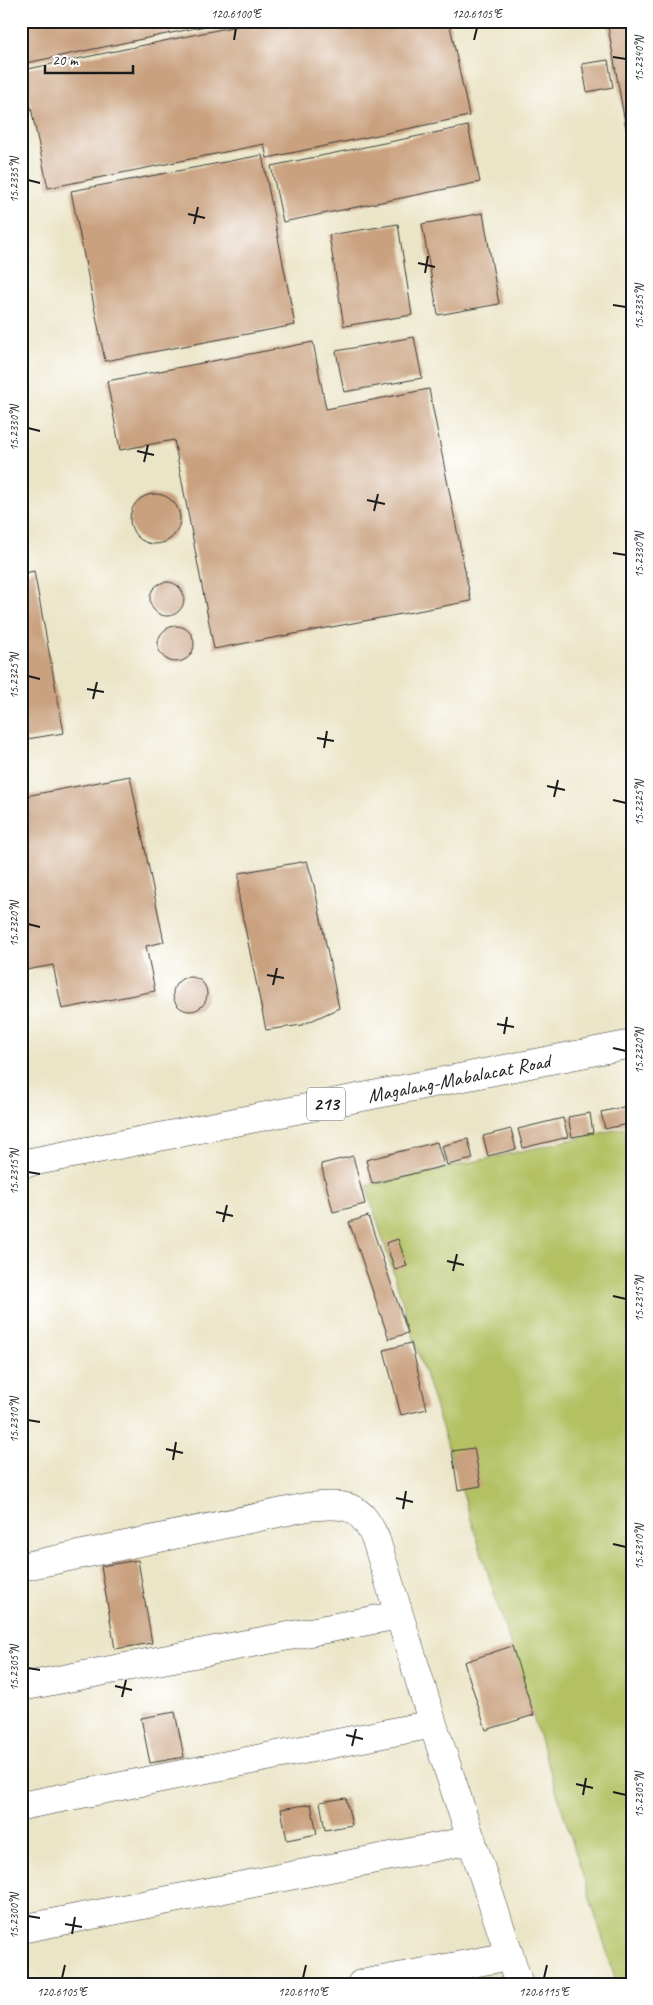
<svg xmlns="http://www.w3.org/2000/svg" width="653" height="2005" viewBox="0 0 653 2005" font-family="Caveat,sans-serif">
<style>
.green{fill:#b3c163;stroke:#686e40}
.building{fill:#c9a17f}
.lines{fill:none;stroke-linecap:round;stroke-linejoin:round}
.minor-casing{stroke:#3b3a36;stroke-width:29}
.primary-casing{stroke:#3b3a36;stroke-width:29}
.minor{stroke:#fff;stroke-width:28}
.primary{stroke:#fff;stroke-width:28}
.ticks{fill:none;stroke:#1c1c1c;stroke-width:2}
.labels{text-anchor:middle;dominant-baseline:central;stroke-width:4;stroke-linejoin:round;paint-order:stroke}
.shield{fill:#fff;stroke:#606060;stroke-width:1}
.shield-label{font-size:19px;font-weight:bold;fill:#1c1c1c}
.street-label{font-size:20px;fill:#1c1c1c;stroke:#fff}
.neatline{fill:none;stroke:#1c1c1c;stroke-width:2}
.ticks-label{font-size:12px;text-anchor:middle;fill:#1c1c1c}
</style>
<rect width="100%" height="100%" fill="#fff"/>
<filter id="ink" filterUnits="userSpaceOnUse"><feTurbulence type="fractalNoise" baseFrequency=".02" numOctaves="2"/><feDisplacementMap in="SourceGraphic" scale="10" xChannelSelector="R" yChannelSelector="G"/><feConvolveMatrix kernelMatrix="1 2 1 2 8 2 1 2 1" color-interpolation-filters="sRGB"/></filter>
<filter id="wash" filterUnits="userSpaceOnUse"><feTurbulence type="fractalNoise" baseFrequency=".0096" numOctaves="4" result="noise"/><feDisplacementMap in="SourceGraphic" scale="20" xChannelSelector="R" yChannelSelector="G"/><feGaussianBlur stdDeviation="1.12" result="paint"/><feColorMatrix in="noise" values="0 0 0 0 0 0 0 0 0 0 0 0 0 0 0 0 0 1.4 0 .05"/><feComposite in="paint" operator="in"/></filter>
<g filter="url(#wash)">
<rect width="100%" height="100%" fill="#ebe5c7"/>
<!-- green -->
<path class="green" d="M632 1126V1984H617L366 1186Z"/>
<g id="blocks">
<!-- building -->
<path class="building" d="M21 21H225V22L21 64Z
M261 21H449L469 116 267 158 264 144 48 188 23 70Z
M607 21H629L632 35V133L627 134Z
M608 60 613 87 587 92 582 64Z
M468 126 480 182 283 222 271 166Z
M262 155 295 325 105 361 71 191Z
M483 213 499 304 438 315 422 224Z
M398 224 412 315 344 326 329 235Z
M414 337 422 378 344 392 336 351Z
M313 342 326 409 429 389 471 601 214 649 174 440 120 450 107 381Z
M130 519a25 25 0 1 1 50 0a25 25 0 1 1-50 0Z
M34 571 64 733 21 740V574Z
M150 599a17 17 0 1 1 34 0a17 17 0 1 1-34 0Z
M158 644a18 18 0 1 1 36 0a18 18 0 1 1-36 0Z
M130 776 164 942 146 946 155 991 62 1009 53 965 21 971V834L23 833 21 822V797Z
M307 861 314 885 339 1008 302 1025 266 1030 239 899V873Z
M173 994a17 17 0 1 1 34 0a17 17 0 1 1-34 0Z
M632 1105V1123L605 1129 601 1112Z
M590 1113 593 1133 572 1137 568 1117Z
M563 1118 568 1137 523 1148 518 1129Z
M511 1129 516 1149 488 1156 483 1136Z
M468 1139 473 1159 447 1165 442 1146Z
M437 1142 444 1166 372 1184 366 1160Z
M353 1156 365 1204 333 1212 321 1164Z
M368 1216 408 1333 389 1339 349 1222Z
M398 1239 407 1266 395 1270 386 1243Z
M411 1343 427 1409 401 1415 384 1350Z
M474 1448 481 1486 458 1490 452 1451Z
M138 1560 152 1643 115 1649 101 1566Z
M512 1646 534 1715 486 1730 464 1662Z
M175 1712 184 1757 150 1763 141 1718Z
M346 1798 352 1825 325 1830 320 1802Z
M311 1804 317 1834 287 1840 281 1809Z"/>
</g>
</g>
<g filter="url(#ink)">
<use href="#blocks" fill-opacity="0" stroke="#3b3a36" stroke-width="1"/>
<g class="lines">
<!-- minor casing -->
<g class="minor-casing">
<path id="minor" d="M21 1567 307 1507C345 1504 360 1502 376 1540L433 1724 519 1984
M21 1687 399 1615
M21 1806 433 1724
M21 1929 472 1840
M361 1984 510 1956"/>
</g>
<!-- primary casing -->
<g class="primary-casing">
<g id="primary">
<path id="s1" d="M21 1164 632 1044"/>
</g>
</g>
<!-- minor -->
<use href="#minor" class="minor"/>
<!-- primary -->
<use href="#primary" class="primary"/>
</g>
</g>
<!-- ticks -->
<path class="ticks" d="M234 40 236 28M474 40 477 28M613 57 626 59M28 180 40 183M188 214 205 218M194 224 198 207M418 263 435 267M425 273 428 256M613 305 626 307M28 428 40 431M137 451 154 455M144 462 148 445M367 500 385 504M374 511 378 494M613 553 626 555M28 676 40 679M87 689 104 692M93 699 97 682M317 738 334 741M324 748 327 731M547 786 565 790M554 797 558 780M613 800 626 803M28 924 40 927M267 975 284 978M273 985 277 968M497 1024 514 1027M504 1034 507 1017M613 1048 626 1051M28 1172 40 1174M216 1212 233 1216M223 1222 227 1205M447 1261 464 1265M453 1271 457 1254M613 1296 626 1299M28 1420 40 1422M166 1449 183 1453M173 1460 176 1442M396 1498 413 1502M403 1509 406 1491M613 1544 626 1547M28 1668 40 1670M115 1686 132 1690M122 1697 126 1680M346 1735 363 1739M352 1746 356 1729M576 1784 593 1788M613 1792 626 1795M583 1795 586 1778M28 1916 40 1918M65 1924 82 1927M72 1934 75 1917M62 1978 65 1965M303 1978 306 1965M544 1978 547 1965"/>
<g class="labels">
<!-- shield labels -->
<rect class="shield" x="307" y="1087.5" width="38" height="33" rx="4"/>
<g class="shield-label">
<text x="326" y="1104">213</text>
</g>
<!-- street labels -->
<g class="street-label">
<text stroke="none"><textPath href="#s1" startOffset="446">Magalang-Mabalacat Road</textPath></text>
</g>
</g>
<!-- margin -->
<rect width="653" height="2005" fill="none" stroke="#fff" stroke-width="55"/>
<!-- scale -->
<path d="M45 65v8h88v-8" fill="none" stroke="#1c1c1c" stroke-width="2.5"/>
<text x="52" y="65" font-size="15" fill="#1c1c1c" stroke="#ffffff" stroke-width="4" paint-order="stroke">20 m</text>
<rect x="28" y="28" width="598" height="1950" class="neatline"/>
<g class="ticks-label">
<text x="236" y="18">120.6100°E</text>
<text x="477" y="18">120.6105°E</text>
<text transform="translate(639 59) rotate(-90)" y="4">15.2340°N</text>
<text transform="translate(14 180) rotate(-90)" y="4">15.2335°N</text>
<text transform="translate(639 307) rotate(-90)" y="4">15.2335°N</text>
<text transform="translate(14 428) rotate(-90)" y="4">15.2330°N</text>
<text transform="translate(639 555) rotate(-90)" y="4">15.2330°N</text>
<text transform="translate(14 676) rotate(-90)" y="4">15.2325°N</text>
<text transform="translate(639 803) rotate(-90)" y="4">15.2325°N</text>
<text transform="translate(14 924) rotate(-90)" y="4">15.2320°N</text>
<text transform="translate(639 1051) rotate(-90)" y="4">15.2320°N</text>
<text transform="translate(14 1172) rotate(-90)" y="4">15.2315°N</text>
<text transform="translate(639 1299) rotate(-90)" y="4">15.2315°N</text>
<text transform="translate(14 1420) rotate(-90)" y="4">15.2310°N</text>
<text transform="translate(639 1547) rotate(-90)" y="4">15.2310°N</text>
<text transform="translate(14 1668) rotate(-90)" y="4">15.2305°N</text>
<text transform="translate(639 1795) rotate(-90)" y="4">15.2305°N</text>
<text transform="translate(14 1916) rotate(-90)" y="4">15.2300°N</text>
<text x="62" y="1996">120.6105°E</text>
<text x="303" y="1996">120.6110°E</text>
<text x="544" y="1996">120.6115°E</text>
</g>
</svg>
